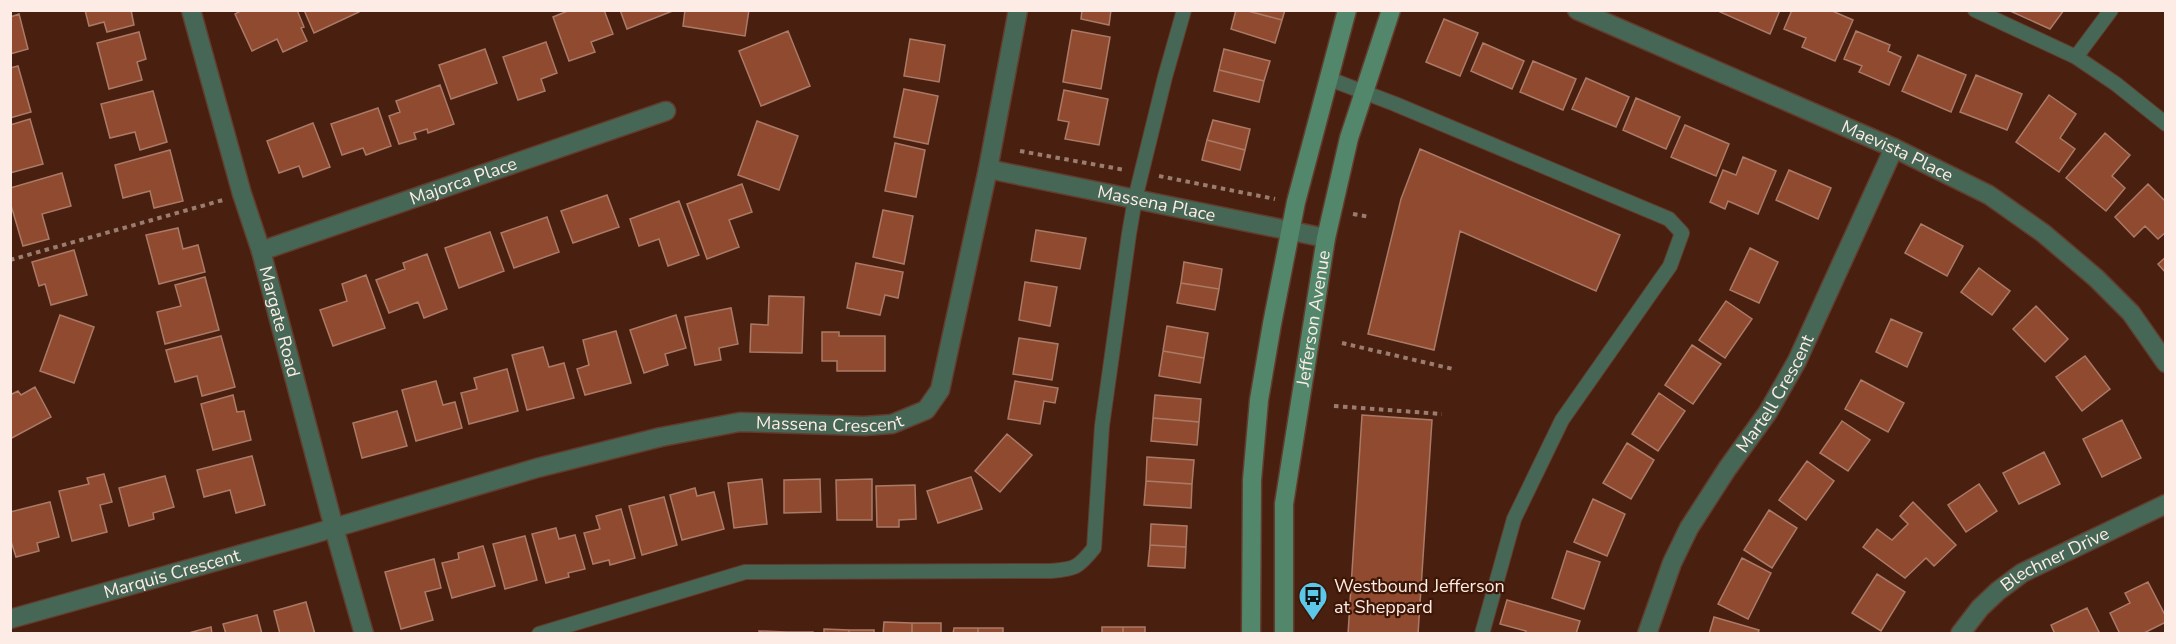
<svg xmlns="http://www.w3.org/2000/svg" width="2176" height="644" viewBox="0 0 2176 644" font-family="'Nunito Sans',sans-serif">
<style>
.building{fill:#904a2f;stroke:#ab7a67;stroke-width:1.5}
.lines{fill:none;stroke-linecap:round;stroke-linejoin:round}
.lane-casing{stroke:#623d2e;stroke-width:16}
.street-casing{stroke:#623d2e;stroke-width:21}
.secondary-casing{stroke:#623d2e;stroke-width:21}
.path{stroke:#9a7c70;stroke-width:4;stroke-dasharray:4.5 4.5;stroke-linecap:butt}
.lane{stroke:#476756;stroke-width:14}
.street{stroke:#476756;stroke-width:18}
.secondary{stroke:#52876c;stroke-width:18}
.labels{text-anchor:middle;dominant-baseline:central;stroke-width:4.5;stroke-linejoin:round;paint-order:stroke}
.street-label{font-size:18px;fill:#fdece5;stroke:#3e1606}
.poi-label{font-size:18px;fill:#fdece5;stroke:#3e1606;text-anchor:start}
</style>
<rect width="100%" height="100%" fill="#492010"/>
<!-- building -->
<path class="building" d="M85 10H131L134 25 107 32 104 22 89 26Z
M242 10H297L304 27 301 28 307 41 283 52 277 39 252 51 235 14Z
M304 10H359V12L314 33Z
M570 10H604L613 34 591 42 595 52 569 61 553 17Z
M620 10H675L627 29Z
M685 10H749L745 36 683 26Z
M1082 10H1111L1109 25 1081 19Z
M1236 10H1244L1282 20 1275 43 1231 29Z
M1244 10H1285L1282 20Z
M1721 10H1780L1770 34 1720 12Z
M1792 10H1830L1853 20 1835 61 1802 47 1806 38 1784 29Z
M2008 10H2064L2050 29Z
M19 14 28 49 10 54V17Z
M1444 19 1478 33 1460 76 1426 62Z
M1072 30 1110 37 1101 89 1063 82Z
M788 31 810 86 761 106 739 51Z
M1856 31 1890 45 1888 51 1901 57 1889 85 1859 72 1862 66 1844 59Z
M139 32 146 59 137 62 142 80 109 89 97 43Z
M910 39 945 45 939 82 904 76Z
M546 42 557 73 541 79 545 91 518 100 503 57Z
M1483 43 1524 61 1512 89 1471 71Z
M485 49 497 83 451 99 439 65Z
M1224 49 1270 61 1264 81 1219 70Z
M1918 55 1966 75 1951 112 1902 91Z
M1533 61 1576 79 1563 110 1520 92Z
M18 66 31 112 10 118V68Z
M1219 70 1264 81 1259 102 1214 91Z
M1976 75 2022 94 2007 130 1960 112Z
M1586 78 1629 97 1616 127 1572 109Z
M440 85 454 124 428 133 427 129 414 133 416 139 399 144 389 116 400 112 396 101Z
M904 89 938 96 928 144 894 137Z
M1064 90 1108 99 1099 145 1065 139 1069 122 1058 120Z
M153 91 167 142 140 150 135 132 110 138 101 104Z
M2049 95 2076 114 2060 138 2075 149 2059 172 2016 142Z
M1636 98 1680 117 1666 149 1623 130Z
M378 108 391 146 366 155 363 148 342 155 331 124Z
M30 119 43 164 10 173V125Z
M1213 120 1250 129 1245 150 1207 140Z
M757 121 798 136 779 190 738 175Z
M313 123 330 167 303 177 299 166 279 173 267 141Z
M1685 125 1729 144 1716 176 1671 157Z
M2105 133 2130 155 2112 176 2125 188 2106 211 2066 178Z
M1207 140 1245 150 1240 170 1202 160Z
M895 143 925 150 916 197 885 191Z
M1420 149 1620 235 1596 291 1460 231 1434 350 1368 334 1401 199Z
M170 150 183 201 154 208 150 191 123 198 115 165Z
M1743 157 1776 171 1758 214 1728 201 1725 209 1710 202 1723 170 1736 175Z
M1789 170 1831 188 1818 219 1776 200Z
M62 173 71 206 42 214 49 239 23 246 10 202V188Z
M742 184 752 212 729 220 739 247 707 259 687 204Z
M2148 184 2166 202V232L2158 239 2145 226 2134 237 2115 217Z
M607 195 619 227 573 243 561 211Z
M679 201 699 255 668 266 659 239 639 246 630 219Z
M883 210 913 216 904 264 873 257Z
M547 217 559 252 514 268 501 233Z
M1921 224 1963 246 1947 276 1905 253Z
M178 228 183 249 198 245 205 272 159 284 146 235Z
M1036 230 1086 238 1080 269 1031 261Z
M490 232 504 271 459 288 445 248Z
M1750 248 1778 262 1759 303 1730 290Z
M74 250 87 295 51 305 45 284 39 286 32 262Z
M427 254 447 309 424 318 418 302 389 313 376 280 405 269 403 263Z
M2166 257V273L2158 264Z
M1184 262 1222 269 1219 289 1181 283Z
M856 263 903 272 898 298 885 295 880 315 847 308Z
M1979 268 2010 291 1992 315 1961 292Z
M366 275 385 328 333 346 320 310 347 301 342 284Z
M205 277 219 330 165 344 157 312 181 306 175 285Z
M1025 282 1057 287 1050 326 1019 320Z
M1181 283 1219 289 1215 310 1177 303Z
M769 296 804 297 802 353 750 352 751 324 768 325Z
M1726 301 1752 319 1725 358 1699 340Z
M2036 306 2068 339 2045 362 2013 329Z
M731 308 738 344 719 348 721 360 695 365 685 317Z
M60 315 94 327 74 383 40 371Z
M676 315 686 348 665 354 668 365 644 373 630 330Z
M1891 319 1922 333 1907 367 1876 352Z
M1167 326 1208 333 1204 358 1163 351Z
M616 331 631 383 585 395 577 369 589 365 583 340Z
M822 332H839V336H885V371H837V361H822Z
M221 336 235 387 202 396 197 376 175 382 166 350Z
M1019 338 1058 344 1052 380 1013 374Z
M1692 345 1721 364 1693 404 1665 385Z
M543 347 549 367 564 363 574 398 527 410 512 355Z
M1163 351 1204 358 1200 383 1159 376Z
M2085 356 2110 389 2082 411 2056 377Z
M507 369 518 411 469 424 461 393 477 389 474 378Z
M1861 380 1904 403 1888 432 1845 409Z
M436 381 443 405 455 402 462 428 416 441 402 390Z
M1015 381 1058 388 1055 403 1044 401 1040 424 1008 419Z
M35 387 51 417 10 439V395L18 391 21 395Z
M1659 393 1685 411 1658 451 1632 434Z
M233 395 237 412 244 411 251 440 213 450 201 404Z
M1155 395 1201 399 1199 422 1153 418Z
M397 411 407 446 362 458 353 423Z
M1362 415 1432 420 1418 634H1348Z
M1153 418 1199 422 1197 445 1151 441Z
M2122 420 2141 458 2102 477 2083 439Z
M1842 421 1870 440 1848 471 1820 453Z
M1007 434 1032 455 1000 492 975 471Z
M1627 443 1654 460 1631 499 1603 483Z
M2044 452 2060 484 2019 504 2003 473Z
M252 456 265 505 236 513 230 490 204 497 197 470Z
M1147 457 1194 460 1192 484 1146 481Z
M1807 461 1834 481 1806 520 1779 500Z
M104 474 112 502 100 505 107 532 72 541 59 491 89 484 87 478Z
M165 476 174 507 153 513 154 519 129 526 119 488Z
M971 477 982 509 938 523 927 491Z
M762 479 767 524 734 528 728 483Z
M820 479 821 512 784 513V480Z
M872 479V520H837L836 480Z
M1146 481 1192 484 1191 508 1144 505Z
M1979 484 1997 511 1966 532 1948 505Z
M915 485 916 519 899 520V527H877L876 486Z
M695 488 697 496 714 492 724 529 682 540 670 495Z
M664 497 677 545 642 555 629 506Z
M1593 499 1625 514 1607 556 1574 542Z
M50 502 59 537 37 543 39 551 16 557 10 538V512Z
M1913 502 1956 545 1934 566 1926 558 1905 578 1863 547 1877 529 1892 540 1908 524 1900 516Z
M621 509 635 558 610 565 609 560 593 564 584 533 600 529 596 516Z
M1769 510 1797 528 1772 568 1744 550Z
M1151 524 1187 526 1186 547 1150 545Z
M556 528 559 539 575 535 585 569 568 573 569 577 546 583 532 534Z
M525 536 537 580 505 589 493 544Z
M1150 545 1186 547 1185 568 1148 566Z
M483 546 495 586 452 598 442 563 459 559 458 553Z
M1567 551 1600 562 1584 609 1552 598Z
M1742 558 1771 573 1748 619 1718 604Z
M434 559 441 588 425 592 433 620 401 629 385 572Z
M1877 574 1905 592 1881 631 1852 613Z
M2148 582 2166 617V622L2142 634H2120L2110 613 2130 603 2125 593Z
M1507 600 1580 621 1576 634H1525L1526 631 1500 624Z
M306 602 315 634H280L274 611Z
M2087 608 2100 634H2055L2051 625Z
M257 615 262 634H226L223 624Z
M1714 617 1759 630 1758 634H1709Z
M884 622 912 623V634H883Z
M912 623H941V634H912Z
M211 627 212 634H185Z
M1102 627H1123V634H1102Z
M1123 627H1145V634H1123Z
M954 628H978V634H953Z
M978 628H1003V634H978Z
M824 629 849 630V634H824Z
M849 630H874V634H849Z
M759 631 786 632V634H759Z
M786 632H813V634H786Z"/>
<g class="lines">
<!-- lane casing -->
<g class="lane-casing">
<path id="lane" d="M1975 10 2076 57 2116 84 2166 124
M2076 57 2111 10
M1327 78 1395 104 1669 219 1682 233 1670 266 1562 420 1514 519 1482 634
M539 634 745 572 1051 571C1075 569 1078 568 1094 548L1102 426 1129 234 1135 199 1165 77 1184 10"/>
</g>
<!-- street casing -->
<g class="street-casing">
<g id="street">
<path id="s1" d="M191 10 242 194 261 251 334 528 364 634"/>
<path id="s2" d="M1577 10 1894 148 1989 195 2043 233 2096 278 2131 313 2166 363"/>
<path id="s3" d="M988 169 1326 238"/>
<path id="s4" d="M261 251 666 111"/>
<path id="s5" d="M10 619 303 537 537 468 661 437 740 422 864 426 892 424 926 410 940 390 988 169 1018 10"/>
<path id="s6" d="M1647 634 1672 563 1689 528 1727 469 1768 412 1797 361 1894 148"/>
<path id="s7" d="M1960 634 1980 608 1998 591 2022 573 2166 504"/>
</g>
</g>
<!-- secondary casing -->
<g class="secondary-casing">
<g id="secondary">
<path d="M1251 634 1252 480 1259 400 1272 324 1296 202 1347 10"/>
<path id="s8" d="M1284 634V504L1326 238 1349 138 1391 10"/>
</g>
</g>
<!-- path -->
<path class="path" d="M1020 151 1125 170
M1159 176 1275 199
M1353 214 1370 217
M10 260 223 200
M1342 343 1453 369
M1334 406 1442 414"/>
<!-- lane -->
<use href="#lane" class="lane"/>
<!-- street -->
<use href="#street" class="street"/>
<!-- secondary -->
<use href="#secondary" class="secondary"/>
</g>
<!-- icons -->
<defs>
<g id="bus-pin" transform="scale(1.5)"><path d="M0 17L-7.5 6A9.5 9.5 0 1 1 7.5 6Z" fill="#5cc7e8" stroke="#3e1606"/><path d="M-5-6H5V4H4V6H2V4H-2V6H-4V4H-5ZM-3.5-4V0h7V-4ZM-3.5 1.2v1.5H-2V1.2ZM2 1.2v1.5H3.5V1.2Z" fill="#111"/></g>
</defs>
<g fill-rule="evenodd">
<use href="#bus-pin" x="1313" y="596"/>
</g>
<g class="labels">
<!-- street labels -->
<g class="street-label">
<text stroke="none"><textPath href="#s2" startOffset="350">Maevista Place</textPath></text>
<text stroke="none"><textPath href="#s4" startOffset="214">Majorca Place</textPath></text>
<text stroke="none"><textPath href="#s3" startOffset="172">Massena Place</textPath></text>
<text stroke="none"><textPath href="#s8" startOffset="318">Jefferson Avenue</textPath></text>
<text stroke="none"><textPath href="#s1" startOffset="324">Margate Road</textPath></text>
<text stroke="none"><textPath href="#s6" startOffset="274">Martell Crescent</textPath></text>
<text stroke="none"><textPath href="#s5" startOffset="846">Massena Crescent</textPath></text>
<text stroke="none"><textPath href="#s7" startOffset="123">Blechner Drive</textPath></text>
<text stroke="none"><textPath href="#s5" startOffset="168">Marquis Crescent</textPath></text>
</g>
<!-- poi labels -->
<g class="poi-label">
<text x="1334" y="586">Westbound Jefferson<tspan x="1334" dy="21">at Sheppard</tspan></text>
</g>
</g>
<!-- border -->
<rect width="2176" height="644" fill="none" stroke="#fdece5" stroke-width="24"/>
</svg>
